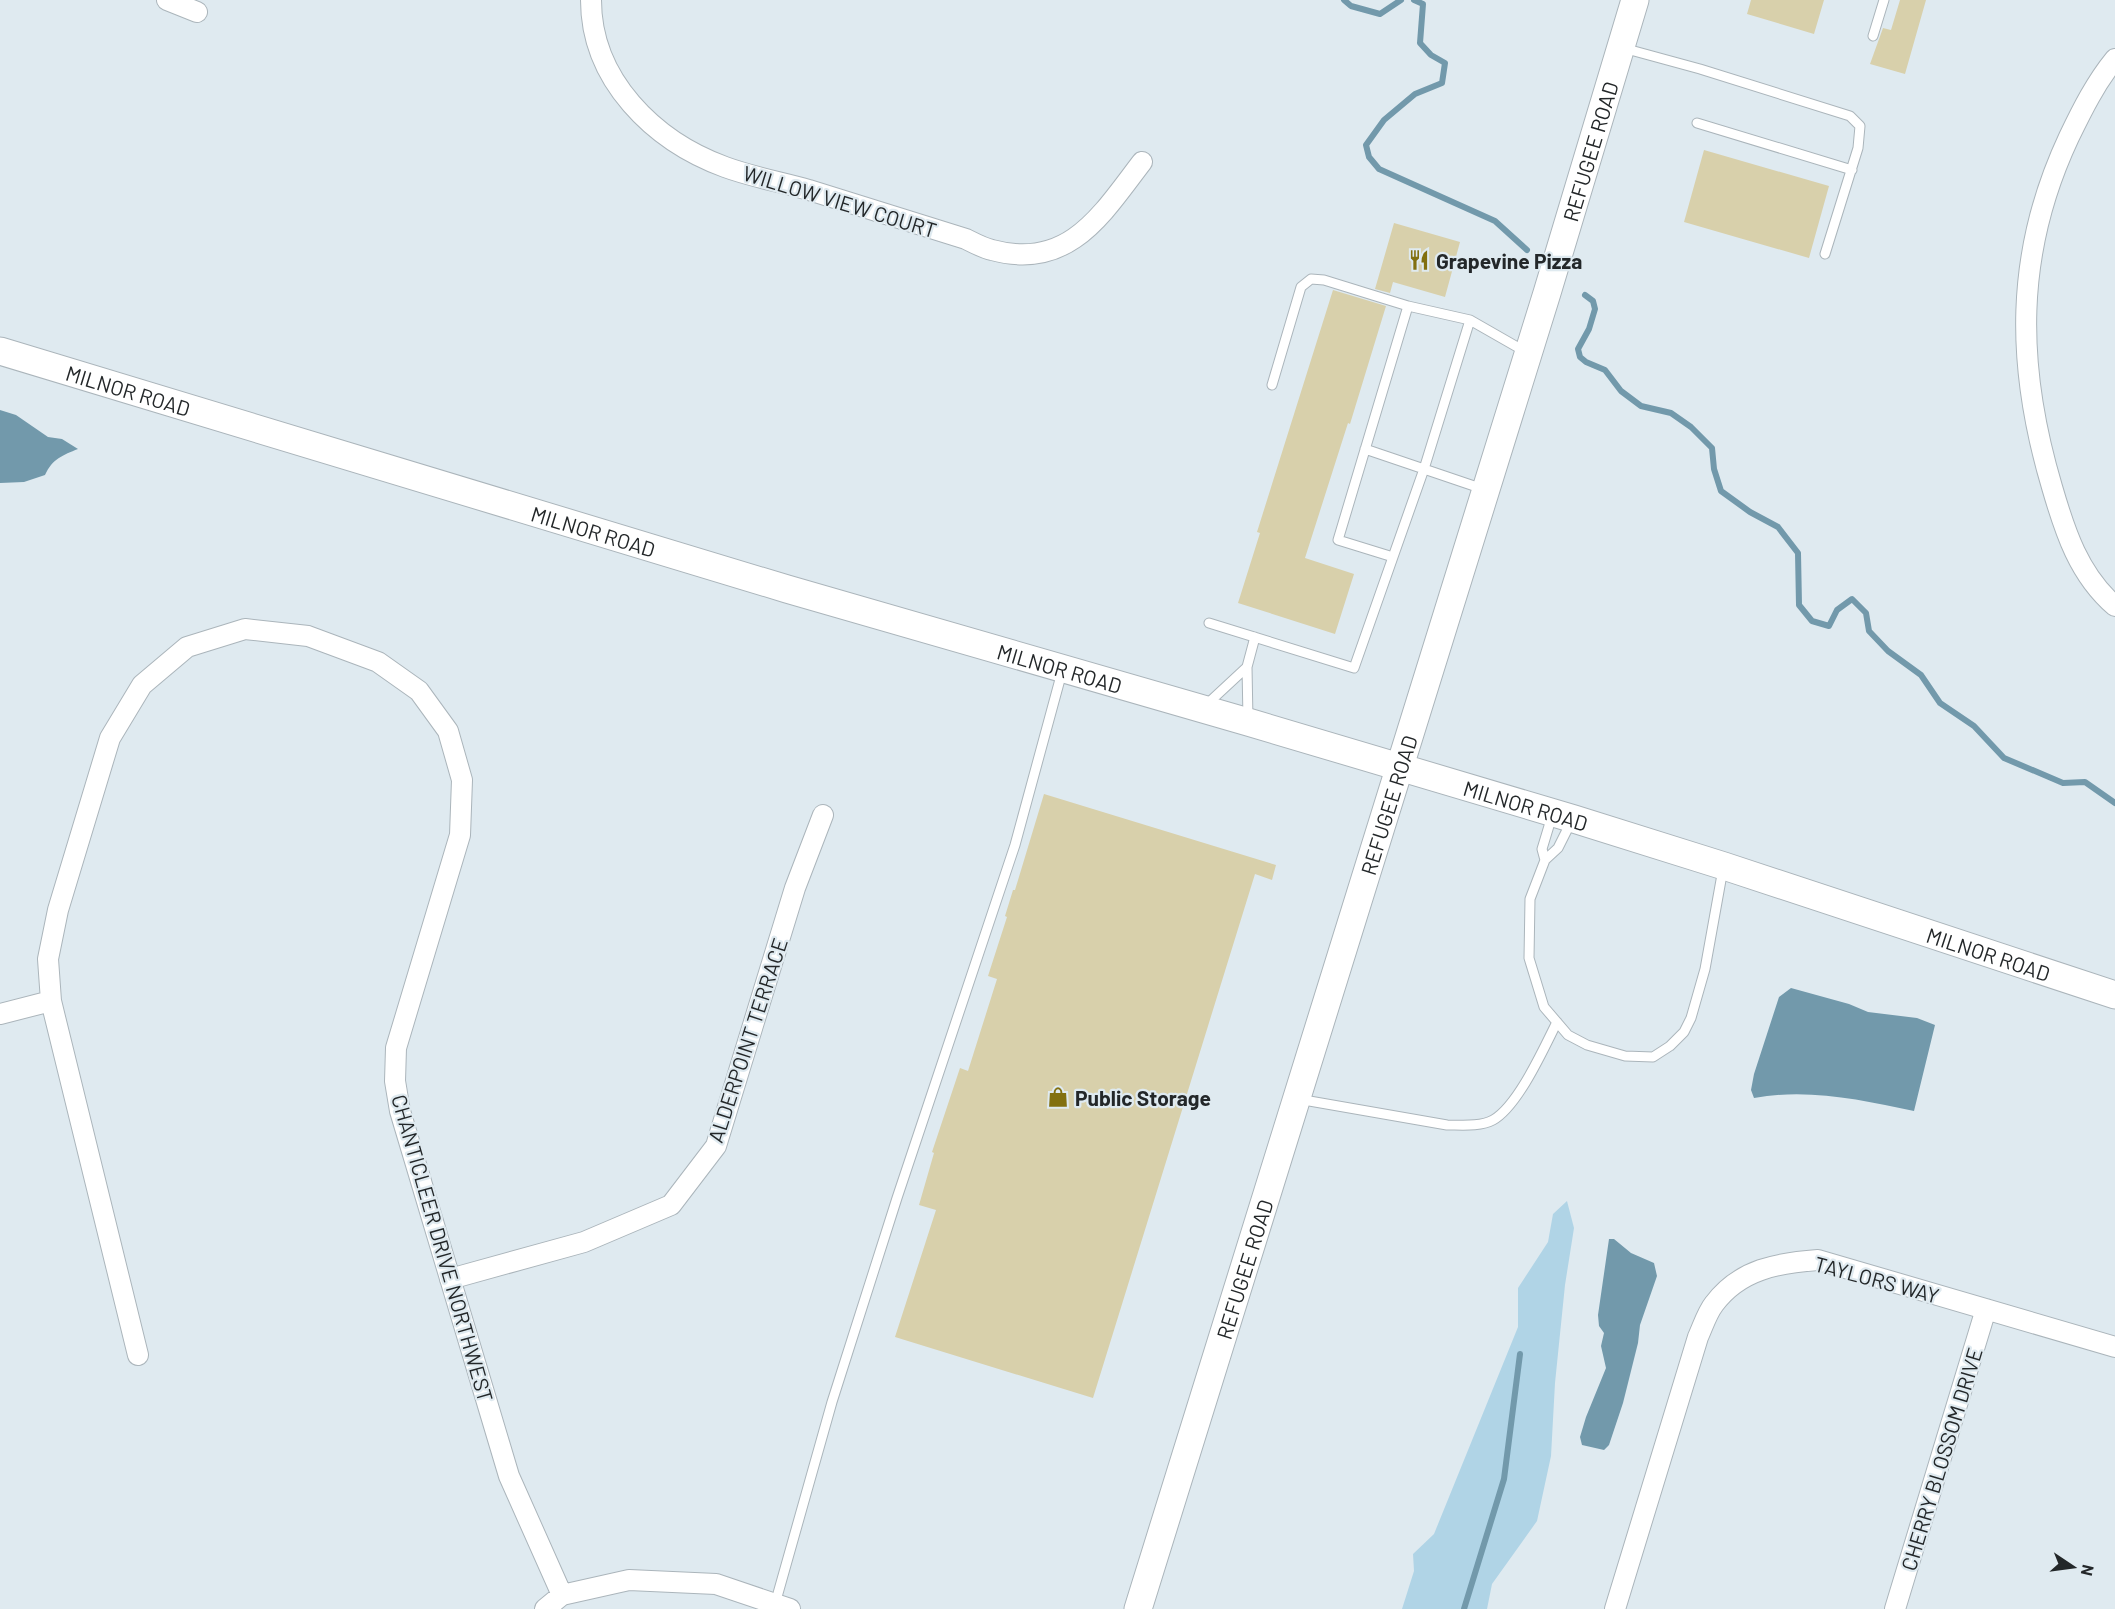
<svg xmlns="http://www.w3.org/2000/svg" width="2115" height="1609" viewBox="0 0 2115 1609" font-family="Barlow,sans-serif">
<style>
.green{fill:#b0d4e6}
.water{fill:#7299ab}
.lines{fill:none;stroke-linecap:round;stroke-linejoin:round}
.stream{stroke:#7299ab;stroke-width:6}
.building{fill:#d8d0ab}
.service-casing{stroke:#abb5bb;stroke-width:11}
.minor-casing{stroke:#abb5bb;stroke-width:22}
.secondary-casing{stroke:#abb5bb;stroke-width:29}
.service{stroke:#fff;stroke-width:9}
.minor{stroke:#fff;stroke-width:20}
.secondary{stroke:#fff;stroke-width:27}
.labels{text-anchor:middle;dominant-baseline:central;stroke-width:4.5;stroke-linejoin:round;paint-order:stroke}
.street-label{font-size:21px;fill:#232729;stroke:#dfeaf0}
.poi-label{font-size:21px;font-weight:bold;fill:#232729;stroke:#dfeaf0;text-anchor:start}
</style>
<rect width="100%" height="100%" fill="#dfeaf0"/>
<!-- green -->
<path class="green" d="M1567 1201 1574 1228 1565 1285 1555 1383 1551 1456 1537 1521 1492 1584 1487 1609H1402L1414 1571 1413 1554 1434 1534 1518 1327V1288L1548 1242 1553 1214Z"/>
<!-- water -->
<path class="water" d="M0 410 16 415 48 437 62 439 78 449C63 455 52 459 45 475L24 482 0 483Z
M1791 988 1849 1004 1868 1012 1917 1018 1935 1025 1914 1111C1862 1100 1808 1088 1754 1098L1751 1090 1754 1074 1779 997Z
M1609 1239H1614L1631 1253 1654 1263 1657 1276 1640 1325 1638 1343 1623 1403 1609 1445 1604 1450 1582 1445 1580 1437 1586 1417 1606 1368 1601 1346 1604 1333 1599 1326 1598 1315Z"/>
<g class="lines">
<!-- stream -->
<path class="stream" d="M1344 0 1351 6 1380 14 1401 0
M1414 0 1423 4 1420 43 1431 55 1445 63 1442 83 1415 94 1384 120 1366 145 1369 157 1379 169 1495 221 1527 250
M1585 295 1593 301 1595 309 1589 329 1578 349 1580 357 1586 362 1605 370 1621 391 1641 406 1671 413 1691 427 1712 448 1714 469 1721 491 1750 512 1778 527 1798 553 1799 605 1812 621 1829 626 1837 610 1852 599 1866 613 1869 631 1888 651 1921 675 1940 703 1974 726 2004 758 2063 783 2085 782 2115 803
M1464 1609 1504 1479 1520 1354"/>
</g>
<!-- building -->
<path class="building" d="M1751 0H1824L1814 34 1747 14Z
M1900 0H1926L1905 74 1870 64 1883 28 1891 30Z
M1704 150 1829 186 1809 258 1684 222Z
M1394 223 1460 242 1445 297 1393 282 1390 293 1375 289Z
M1333 290 1386 306 1350 424 1348 423 1305 558 1354 574 1335 634 1238 603 1260 533 1257 532Z
M1044 794 1276 865 1272 880 1255 874 1093 1398 895 1337 936 1210 919 1205 934 1153 932 1152 960 1068 968 1071 997 979 988 976 1007 917 1005 916 1013 890H1015Z"/>
<g class="lines">
<!-- service casing -->
<g class="service-casing">
<path id="service" d="M1873 36 1884 0
M1623 48 1700 69 1850 116 1860 126 1858 148 1825 254
M1697 123 1852 170
M1272 385 1301 287 1311 279 1324 280 1408 306
M1365 449 1483 489
M1393 557 1424 469 1470 320
M1209 623 1354 668 1393 557 1338 540 1408 306 1470 320 1526 352
M1205 706 1247 667
M1248 720 1247 667 1255 637
M1572 820 1558 848 1545 860 1530 899 1529 958 1544 1007 1568 1035 1587 1045 1625 1056 1653 1057 1670 1046 1684 1032 1691 1018 1705 969 1723 869
M1545 860 1542 849 1552 816
M1298 1099 1447 1125C1461 1125 1480 1127 1493 1120 1518 1106 1544 1048 1557 1022
M775 1604 832 1402 897 1198 1015 845 1062 672"/>
</g>
<!-- minor casing -->
<g class="minor-casing">
<path id="minor" d="M167 0 197 12
M591 0C591 80 654 141 725 167 752 177 781 182 809 190 861 206 914 223 966 239 974 243 983 248 992 250 1069 271 1102 214 1142 162
M2115 59C2096 82 2082 110 2069 137 2014 254 2016 366 2052 487 2065 532 2079 575 2115 606
M0 1014 51 1001
M450 1279 584 1242 671 1205 716 1146 795 888 823 815
M138 1355 51 1001 48 959 58 910 110 738 142 685 187 647 245 629 308 636 378 662 419 691 448 731 462 780 460 835 396 1048 395 1081 400 1111 509 1476 562 1595
M545 1609 562 1595 629 1580 716 1584 790 1609
M1615 1609 1698 1337C1703 1326 1707 1313 1714 1304 1740 1269 1778 1263 1818 1260L2115 1347
M1895 1609 1986 1309"/>
</g>
<!-- secondary casing -->
<g class="secondary-casing">
<g id="secondary">
<path id="s1" d="M0 351 787 589 1248 722 1574 819 1724 866 2115 995"/>
<path id="s2" d="M1138 1609 1547 293 1635 0"/>
</g>
</g>
<!-- service -->
<use href="#service" class="service"/>
<!-- minor -->
<use href="#minor" class="minor"/>
<!-- secondary -->
<use href="#secondary" class="secondary"/>
</g>
<!-- icons -->
<defs>
<g id="restaurant-bare" transform="scale(1.62)"><path d="M-5-6h1v4h1v-4h1v4h1v-4h1v5L-1.5 .5V6h-2V.5L-5-1ZM5-6V6H3V1.5H1.5Q1.5-4 5-6Z" fill="#827010" stroke="#dfeaf0" stroke-width="2.5" paint-order="stroke"/></g>
<g id="shop-bare" transform="scale(1.62)"><path d="M-5-2.5h2.3a2.7 3.5 0 0 1 5.4 0H5L5.5 6h-11ZM-1.5-2.5h3a1.5 2.3 0 0 0-3 0Z" fill="#827010" stroke="#dfeaf0" stroke-width="2.5" paint-order="stroke"/></g>
</defs>
<g fill-rule="evenodd">
<use href="#restaurant-bare" x="1419" y="260"/>
<use href="#shop-bare" x="1058" y="1097"/>
</g>
<g class="labels">
<!-- street labels -->
<g class="street-label">
<text stroke="none"><textPath href="#s2" startOffset="1526">REFUGEE ROAD</textPath></text>
<text transform="translate(840 201) rotate(17)">WILLOW VIEW COURT</text>
<text stroke="none"><textPath href="#s1" startOffset="134">MILNOR ROAD</textPath></text>
<text stroke="none"><textPath href="#s1" startOffset="620">MILNOR ROAD</textPath></text>
<text stroke="none"><textPath href="#s1" startOffset="1106">MILNOR ROAD</textPath></text>
<text stroke="none"><textPath href="#s2" startOffset="842">REFUGEE ROAD</textPath></text>
<text stroke="none"><textPath href="#s1" startOffset="1592">MILNOR ROAD</textPath></text>
<text stroke="none"><textPath href="#s1" startOffset="2078">MILNOR ROAD</textPath></text>
<text transform="translate(747 1040) rotate(-72)">ALDERPOINT TERRACE</text>
<text transform="translate(443 1248) rotate(74)">CHANTICLEER DRIVE NORTHWEST</text>
<text stroke="none"><textPath href="#s2" startOffset="356">REFUGEE ROAD</textPath></text>
<text transform="translate(1877 1279) rotate(15)">TAYLORS WAY</text>
<text transform="translate(1941 1459) rotate(-73)">CHERRY BLOSSOM DRIVE</text>
</g>
<!-- poi labels -->
<g class="poi-label">
<text x="1436" y="260">Grapevine Pizza</text>
<text x="1075" y="1097">Public Storage</text>
</g>
</g>
<!-- north arrow -->
<g transform="translate(2073 1567) rotate(103)" stroke="#dfeaf0" stroke-width="4.5" paint-order="stroke">
<path d="M0-4.5L10 22L0 15L-10 22Z" fill="#232729"/>
<text y="-9" font-size="16" font-weight="bold" text-anchor="middle" fill="#232729">N</text>
</g>
</svg>
